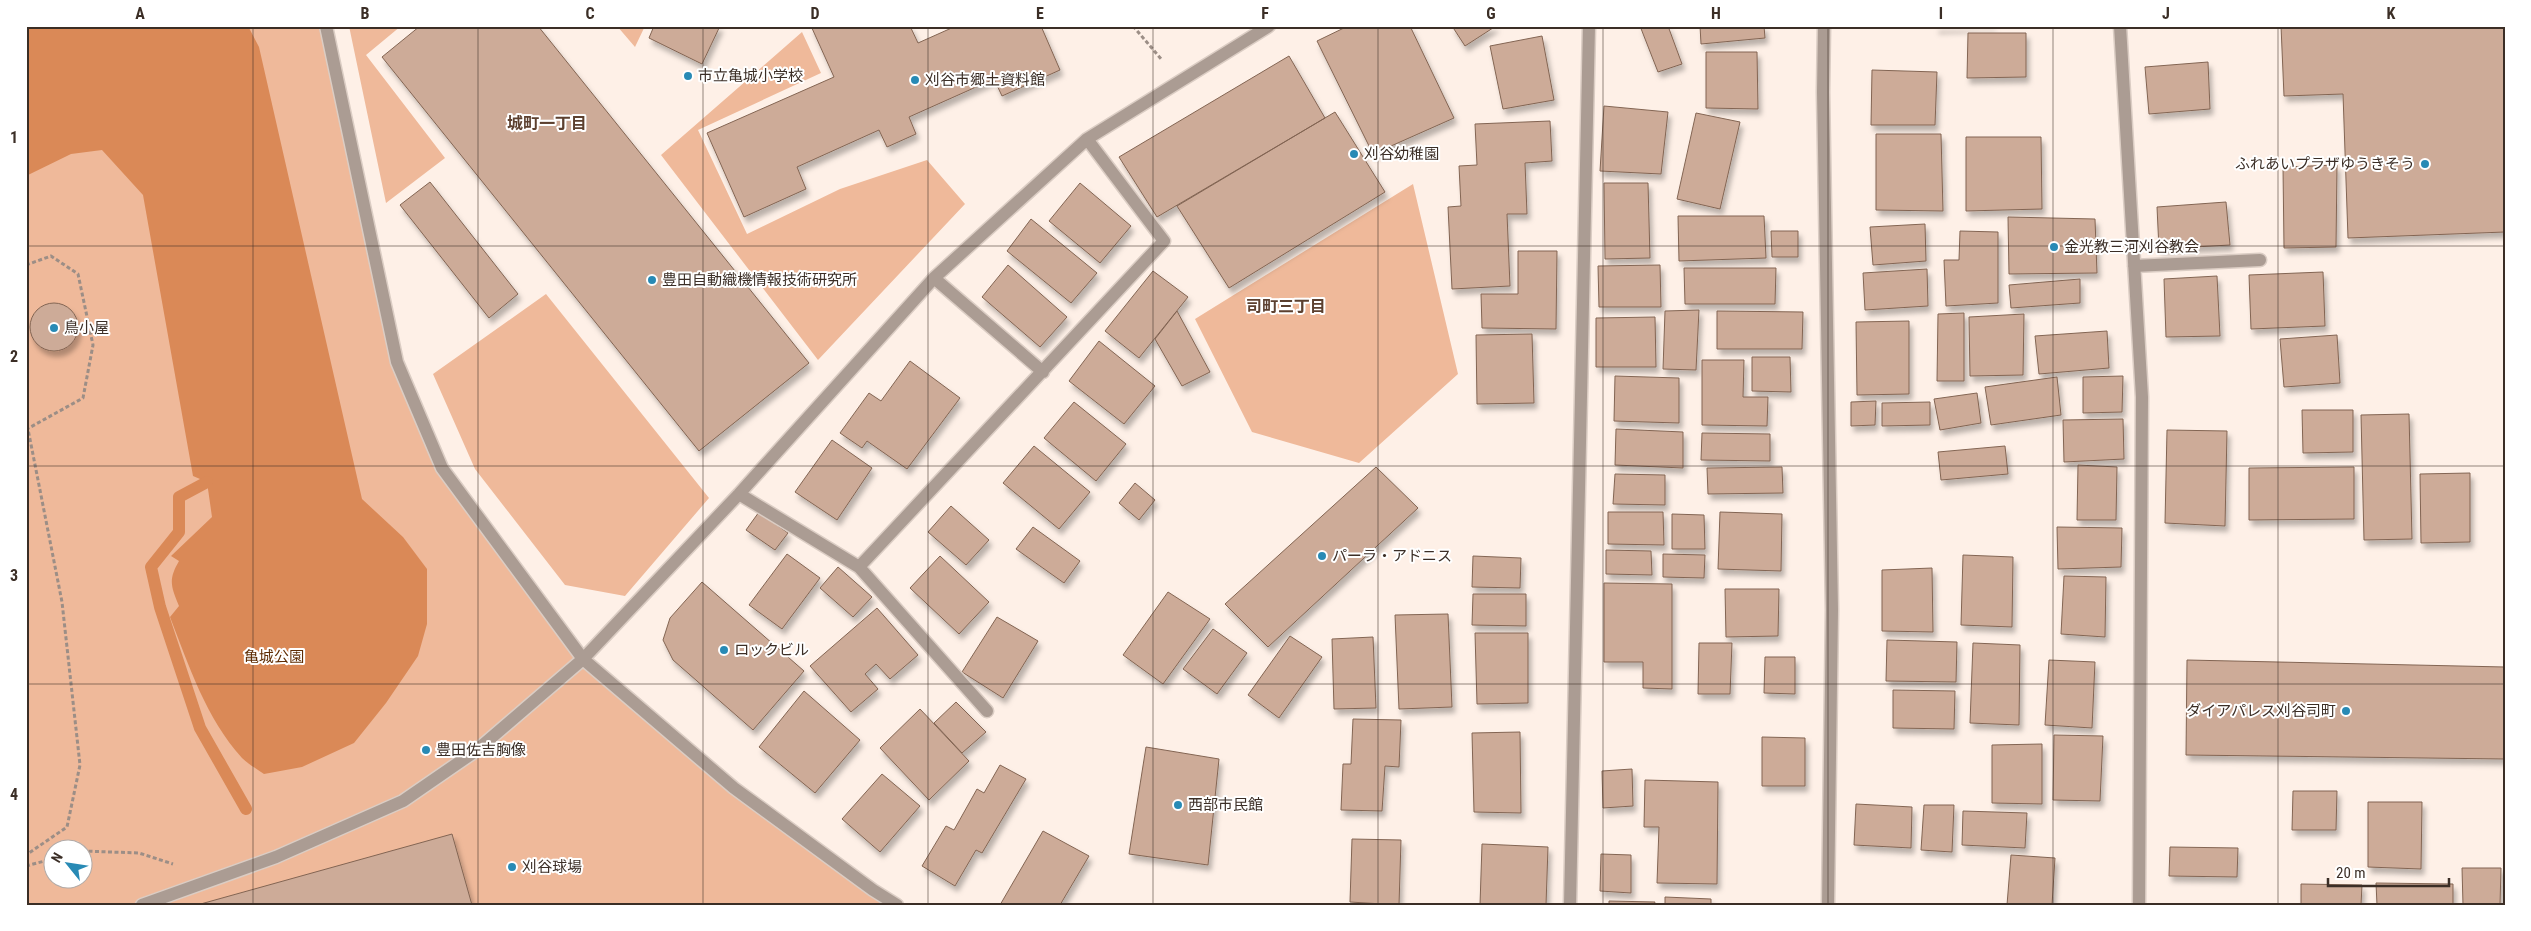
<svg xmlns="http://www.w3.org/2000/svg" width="2531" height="931" viewBox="0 0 2531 931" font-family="'Roboto Condensed','Noto Sans JP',sans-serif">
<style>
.green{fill:#efb99a;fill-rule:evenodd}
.water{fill:#da8957}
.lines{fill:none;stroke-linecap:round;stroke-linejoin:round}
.stream{stroke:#da8957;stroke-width:12}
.building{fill:#cdab98;stroke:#836553;filter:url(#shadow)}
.minor-casing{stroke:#dbcdc4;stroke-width:15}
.path{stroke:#9c8e86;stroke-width:3;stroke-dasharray:4 2.5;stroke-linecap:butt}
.minor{stroke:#ab9c93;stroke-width:12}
.grid{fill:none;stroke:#3b2e26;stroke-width:1;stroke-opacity:0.55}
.poi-dot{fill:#288ab5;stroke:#fff;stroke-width:2}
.labels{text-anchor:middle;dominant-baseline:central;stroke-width:4;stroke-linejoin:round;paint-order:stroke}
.poi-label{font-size:15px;fill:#3b2e26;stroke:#fff;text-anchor:start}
.park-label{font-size:15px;fill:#5f2c03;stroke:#fff}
.neighbourhood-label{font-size:16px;font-weight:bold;fill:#5c402f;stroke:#fff}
.neatline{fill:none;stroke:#3b2e26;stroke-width:2}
.grid-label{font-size:16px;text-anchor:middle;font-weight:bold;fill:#3b2e26}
</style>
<defs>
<filter id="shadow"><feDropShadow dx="3" dy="5.5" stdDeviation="2.5" flood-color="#0004"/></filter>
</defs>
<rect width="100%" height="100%" fill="#fef0e7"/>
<!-- green -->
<path class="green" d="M26 26H326L397 362 442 468 583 659 734 788 897 905H26ZM52 848H82V878H52Z
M349 26H401L366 55 445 158 386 203Z
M617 26H645L635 47Z
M802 32 821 73 698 130 747 234 840 189 927 160 965 204 818 360 661 155Z
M1413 184 1458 374 1359 463 1252 432 1195 319Z
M546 294 709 498 625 596 565 585 475 469 433 374Z"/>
<!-- water -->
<path class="water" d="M26 26H248L259 47 362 499 403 537 427 569V624L418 656 386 703 354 743 302 767 264 774C257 769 248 764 242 758 206 718 189 666 170 617L179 606C171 586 168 580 179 561L171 556 212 517 207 482 193 476 143 195 102 150 71 154 26 176Z"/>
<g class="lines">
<!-- stream -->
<path class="stream" d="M207 482 179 497V532L151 567 160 607 200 728 246 809"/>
</g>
<!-- building -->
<path class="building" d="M420 26H538L809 363 699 451 382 57Z
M654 26H720L702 64 649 38Z
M811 26H910L918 43 956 26H1041L1060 70 1002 96 994 79 909 117 916 134 887 147 879 130 797 167 806 189 744 217 707 133 834 77Z
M1348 26H1410L1454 118 1373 154 1317 41Z
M1452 26H1496L1465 46Z
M1640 26H1668L1682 64 1658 72Z
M1700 26H1764L1765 38 1701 44Z
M1936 26H1993L1936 28Z
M2281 26H2505V232L2348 238 2343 94 2284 96Z
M1968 33H2026V77L1967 78Z
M1542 36 1554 100 1503 109 1490 46Z
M1706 52H1757L1758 109 1706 108Z
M1289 56 1325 118 1157 217 1119 157Z
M2208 62 2210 109 2149 114 2145 67Z
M1872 70 1937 72 1935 125H1871Z
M1604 106 1668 112 1661 174 1600 171Z
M1335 112 1385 192 1229 288 1177 206Z
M1696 113 1740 122 1720 209 1677 199Z
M1550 121 1552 161 1525 163 1527 214H1507L1510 286 1452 289 1448 207 1461 206 1459 166 1477 165 1475 124Z
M1876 134H1941L1943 211 1876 210Z
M1966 137H2041L2042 209 1966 211Z
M2337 165 2336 247 2284 248 2283 167Z
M430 182 518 294 489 318 400 205Z
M1080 183 1131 226 1100 263 1049 221Z
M1604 183H1648L1650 258 1605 259Z
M2226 202 2230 245 2159 249 2157 207Z
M1678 216H1764L1766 258 1679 261Z
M2008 217 2095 219 2097 273 2009 274Z
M1031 219 1097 273 1071 303 1007 251Z
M1925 224 1926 261 1873 265 1870 227Z
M1771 231H1798V257H1772Z
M1960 231 1998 232V303L1946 306 1944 260H1959Z
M1518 251H1557L1556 329 1482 328 1481 294H1518Z
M1008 265 1067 317 1040 347 982 297Z
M1660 265 1661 307H1599L1598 266Z
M1684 268H1776L1775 304H1685Z
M1927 269 1928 306 1865 310 1863 273Z
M1153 271 1188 297 1139 358 1105 331Z
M2323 272 2325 326 2251 329 2249 275Z
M2217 276 2220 336 2166 337 2164 279Z
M2080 279V303L2011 308 2009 285Z
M30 327a24 24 0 1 1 48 0a24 24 0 1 1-48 0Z
M1699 310 1696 370 1663 369 1665 311Z
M1177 311 1210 372 1182 386 1155 339Z
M1717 311 1803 312 1802 349H1717Z
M1964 313V381H1937L1938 314Z
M2024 314 2023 375 1970 376 1969 317Z
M1655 317 1656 367H1596V318Z
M1909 321V394L1857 395 1856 322Z
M2107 331 2109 368 2039 374 2035 336Z
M1532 334 1534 403 1477 404 1476 335Z
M2337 335 2340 383 2284 387 2280 339Z
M1099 341 1155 386 1124 424 1069 381Z
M1752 357H1790L1791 392 1752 391Z
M1702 360H1744L1743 397H1768L1767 426 1702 425Z
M910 361 960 398 907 469 867 441 862 448 840 433 869 393 881 401Z
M1615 376 1679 378V423L1614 421Z
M2123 376 2122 412 2083 413V377Z
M2057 377 2061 415 1991 425 1985 387Z
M1977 393 1981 423 1940 430 1934 399Z
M1876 401 1875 425 1851 426V402Z
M1074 402 1126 444 1096 481 1044 438Z
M1930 402V425L1882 426V403Z
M2302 410H2353V452L2303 453Z
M2409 414 2412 539 2364 540 2361 415Z
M2123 419 2124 459 2064 462 2063 420Z
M1616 429 1683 432V468L1615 465Z
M2167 430 2227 431 2225 526 2165 523Z
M1702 433 1770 434V461L1701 460Z
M832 440 872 468 837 520 795 492Z
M1034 446 1090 492 1059 529 1003 483Z
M2005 446 2008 474 1941 480 1938 452Z
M2078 465 2117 467 2116 520H2077Z
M1376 467 1418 508 1268 647 1225 604Z
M1782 467 1783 493 1708 494 1707 468Z
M2354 467V519L2249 520V468Z
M2470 473V542L2421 543 2420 474Z
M1615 474 1665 475V505L1613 504Z
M1135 483 1155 500 1139 520 1119 503Z
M951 506 989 540 966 565 928 532Z
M759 512 788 533 775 550 746 530Z
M1608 512H1663L1664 545 1608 544Z
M1720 512 1782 514 1781 571 1718 569Z
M1672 514 1704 515 1705 549H1672Z
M1033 527 1080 561 1064 583 1016 549Z
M2057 527 2122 528 2121 567 2058 569Z
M1606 550 1651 551 1652 575 1606 574Z
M787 554 820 578 782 629 749 605Z
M1663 554 1705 555 1704 578 1663 577Z
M1963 555 2013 557 2012 627 1961 625Z
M940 556 989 602 959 634 910 588Z
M1473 556 1521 558 1520 588 1472 587Z
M838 567 872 597 853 617 820 588Z
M1932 568 1933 632 1882 631V570Z
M2064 576 2106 577 2105 637 2061 634Z
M702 582 804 671 753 730 673 660 663 640 670 618Z
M1604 583 1672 584V689L1643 688V662H1604Z
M1725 589H1779L1778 636 1726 637Z
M1168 592 1210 619 1163 684 1123 655Z
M1473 594H1526V626L1472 625Z
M877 608 918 655 890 679 876 664 865 674 878 689 851 712 810 666Z
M1448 614 1452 707 1399 709 1395 615Z
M997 617 1038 641 1003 698 962 672Z
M1213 629 1247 653 1217 694 1183 669Z
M1475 633H1528V703L1477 704Z
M1290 636 1322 657 1279 718 1248 695Z
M1373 637 1376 708 1334 709 1332 639Z
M1887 640 1957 642 1956 682 1886 681Z
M1699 643H1732L1730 694H1698Z
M1973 643 2020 645 2019 725 1970 723Z
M1765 657H1795V694L1764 693Z
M2049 660 2095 662 2092 728 2045 725Z
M2187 660 2505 667V759L2186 755Z
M1893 690 1955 691 1954 729 1893 728Z
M804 691 860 740 815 793 759 747Z
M956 702 986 732 962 753 934 723Z
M920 709 969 761 929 800 880 748Z
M1353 719 1401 720 1399 767 1385 766 1382 811 1341 810 1343 764H1351Z
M1520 732 1521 813 1474 812 1472 733Z
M2054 735 2103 736 2100 801 2053 800Z
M1762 737 1805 738V786H1762Z
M2042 744V804L1992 803V745Z
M1146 747 1219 759 1208 865 1129 854Z
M1000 765 1026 779 982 853 976 850 955 886 922 866 946 826 954 830 977 789 984 793Z
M1632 769 1633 806 1603 808 1602 771Z
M882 774 920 806 880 852 842 819Z
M1645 780 1718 782 1717 884 1657 883 1659 827H1644Z
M2293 791H2337L2336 830H2292Z
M2368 802H2422L2421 869 2368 867Z
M1856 804 1912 807 1911 848 1854 845Z
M1924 805H1954L1952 852 1921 850Z
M1963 811 2027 813 2025 848 1962 845Z
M1043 831 1089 856 1060 905H1000Z
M452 834 472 905H197Z
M1352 839 1401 840 1399 905 1350 902Z
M1482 844 1548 847 1546 905H1480Z
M2170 847 2238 848 2237 877 2169 876Z
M1601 854 1631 855V893L1600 891Z
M2011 855 2055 858 2052 905H2007Z
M2462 868H2501L2500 905H2463Z
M2376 883 2453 884V905H2377Z
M2301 884 2362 885 2361 905H2301Z
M1665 897 1711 899V905H1665Z
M1609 901 1655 902 1654 905H1609Z"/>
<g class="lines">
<!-- minor casing -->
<g class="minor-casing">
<path id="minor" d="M326 26 397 362 442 468 583 659 734 788 873 890 897 905
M1824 26 1823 92 1832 610 1828 905
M2120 26 2142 397 2139 905
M2134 266 2260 260
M934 278 1043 372
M739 494 859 567 1164 241 1087 139
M859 567 987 711
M142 905 276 857 403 801 477 750 583 659 739 494 934 278 1087 139 1269 26
M1570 905 1589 26"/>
</g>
<!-- path -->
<path class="path" d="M1133 26 1162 60
M26 265 51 256 78 274 93 345 83 398 27 429
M26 419 62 602 80 765 67 827 26 855
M82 851 139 853 173 864
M26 866 52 859"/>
<!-- minor -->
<use href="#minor" class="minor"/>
</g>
<!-- grid -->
<path class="grid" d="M253 26V905M478 26V905M703 26V905M928 26V905M1153 26V905M1378 26V905M1603 26V905M1828 26V905M2053 26V905M2278 26V905M26 246H2505M26 466H2505M26 684H2505"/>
<!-- markers -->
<g class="poi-dot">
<circle cx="688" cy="76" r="5"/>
<circle cx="915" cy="80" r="5"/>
<circle cx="1354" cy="154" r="5"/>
<circle cx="2425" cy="164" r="5"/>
<circle cx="2054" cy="247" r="5"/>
<circle cx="652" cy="280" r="5"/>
<circle cx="54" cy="328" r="5"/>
<circle cx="1322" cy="556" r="5"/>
<circle cx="724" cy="650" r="5"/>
<circle cx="2346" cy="711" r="5"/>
<circle cx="426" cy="750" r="5"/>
<circle cx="1178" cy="805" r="5"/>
<circle cx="512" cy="867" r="5"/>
</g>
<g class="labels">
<!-- poi labels -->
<g class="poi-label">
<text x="698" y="76">市立亀城小学校</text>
<text x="925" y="80">刈谷市郷土資料館</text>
<text x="1364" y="154">刈谷幼稚園</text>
<text x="2415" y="164" text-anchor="end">ふれあいプラザゆうきそう</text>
<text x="2064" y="247">金光教三河刈谷教会</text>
<text x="662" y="280">豊田自動織機情報技術研究所</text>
<text x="64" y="328">鳥小屋</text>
<text x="1332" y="556">パーラ・アドニス</text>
<text x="734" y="650">ロックビル</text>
<text x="2336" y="711" text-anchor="end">ダイアパレス刈谷司町</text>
<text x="436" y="750">豊田佐吉胸像</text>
<text x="1188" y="805">西部市民館</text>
<text x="522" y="867">刈谷球場</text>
</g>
<!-- park labels -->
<g class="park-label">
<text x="274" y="657">亀城公園</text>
</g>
<!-- neighbourhood labels -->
<g class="neighbourhood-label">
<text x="547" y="123">城町一丁目</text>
<text x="1286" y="306">司町三丁目</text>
</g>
</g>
<!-- border -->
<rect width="2531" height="931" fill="none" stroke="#ffffff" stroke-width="55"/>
<!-- north arrow -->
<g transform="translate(68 864) rotate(300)"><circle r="24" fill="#ffffff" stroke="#b1aba8"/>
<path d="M0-4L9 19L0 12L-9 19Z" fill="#288ab5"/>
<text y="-8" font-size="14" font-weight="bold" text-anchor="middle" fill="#3b2e26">N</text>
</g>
<!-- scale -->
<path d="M2328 878v8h121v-8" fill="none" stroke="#3b2e26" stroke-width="2.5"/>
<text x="2336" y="878" font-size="15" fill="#3b2e26" stroke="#ffffff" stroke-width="4" paint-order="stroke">20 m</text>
<rect x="28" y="28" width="2476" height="876" class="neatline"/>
<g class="grid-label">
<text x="140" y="19">A</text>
<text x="365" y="19">B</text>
<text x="590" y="19">C</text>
<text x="815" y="19">D</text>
<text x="1040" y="19">E</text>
<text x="1265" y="19">F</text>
<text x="1491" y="19">G</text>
<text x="1716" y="19">H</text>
<text x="1941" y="19">I</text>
<text x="2166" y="19">J</text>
<text x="2391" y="19">K</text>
<text x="14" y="143">1</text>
<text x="14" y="362">2</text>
<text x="14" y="581">3</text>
<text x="14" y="800">4</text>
</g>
</svg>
